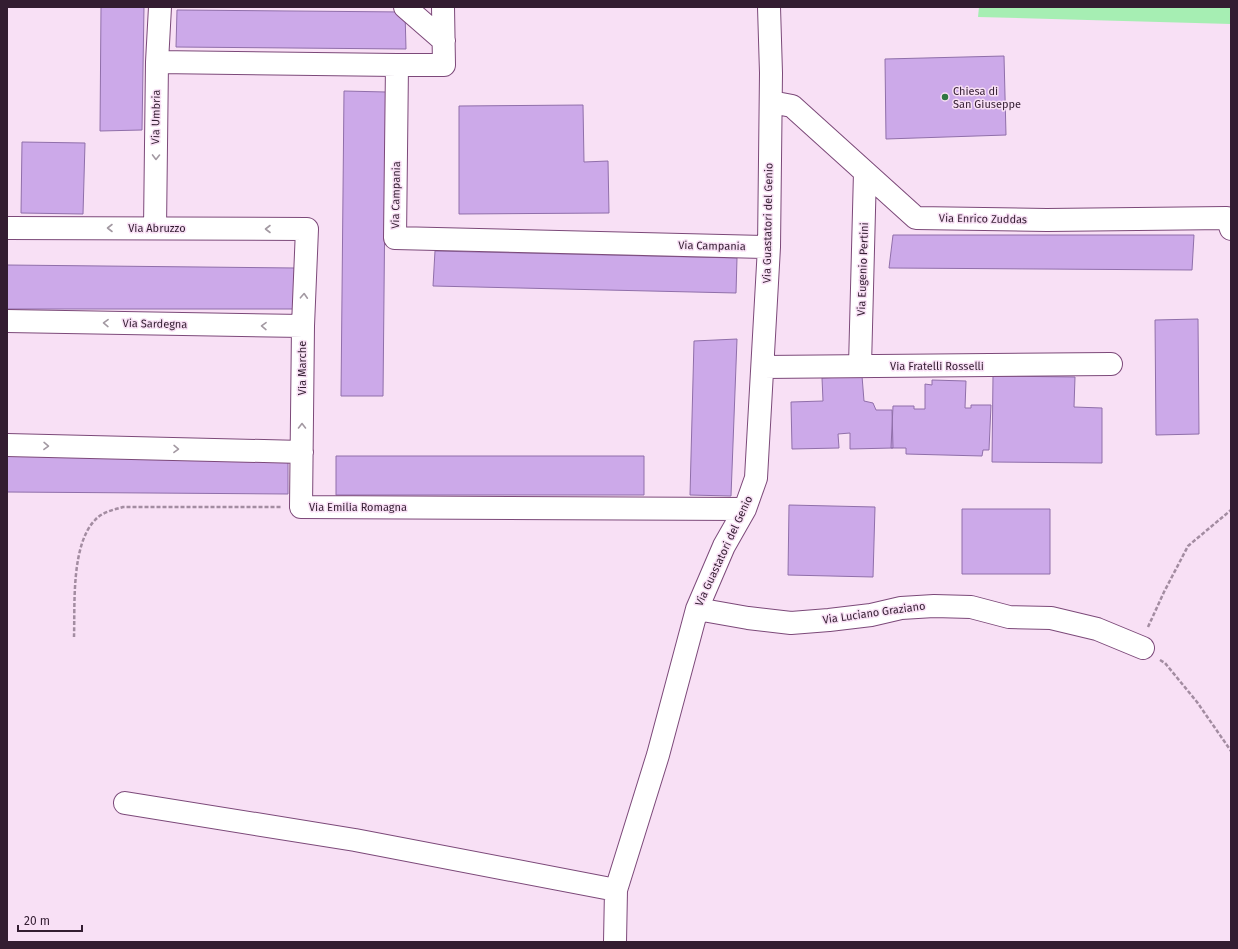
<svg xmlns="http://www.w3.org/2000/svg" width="1238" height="949" viewBox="0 0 1238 949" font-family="'Fira Sans',sans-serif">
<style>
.green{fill:#a6eeb3}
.building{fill:#cca9e9;stroke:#906faa}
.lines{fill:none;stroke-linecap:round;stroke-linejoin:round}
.minor-casing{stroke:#7c4979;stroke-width:24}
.path{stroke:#a38ca1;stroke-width:2.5;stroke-dasharray:4 2;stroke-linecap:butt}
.minor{stroke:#fff;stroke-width:22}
.oneway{stroke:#a399a2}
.poi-dot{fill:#307642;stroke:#f8e0f5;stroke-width:1.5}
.labels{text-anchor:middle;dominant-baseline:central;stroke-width:3;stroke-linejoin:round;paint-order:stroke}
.poi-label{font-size:11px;fill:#331d31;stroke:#f8e0f5;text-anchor:start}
.street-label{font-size:11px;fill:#331d31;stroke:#f8e0f5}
</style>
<rect width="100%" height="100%" fill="#f8e0f5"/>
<!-- green -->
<path class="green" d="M979 7H1231V24L978 17Z"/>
<!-- building -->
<path class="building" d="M101 7H144L142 130 100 131Z
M177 10 405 12 406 49 176 47Z
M1004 56 1006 135 886 139 885 59Z
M344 91 386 92 383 396H341Z
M583 105 584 162 608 161 609 213 459 214V106Z
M22 142 85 143 83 214 21 213Z
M893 235H1194L1192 270 889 268Z
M435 251 737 258 736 293 433 286Z
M7 265 295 268 294 309H7Z
M1198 319 1199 434 1156 435 1155 320Z
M737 339 731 496 690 495 694 341Z
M862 376 864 401 873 403 876 410H892L893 448 850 449V433L838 434 839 448 792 449 791 402 823 401 822 378Z
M993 376 1075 377 1074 407 1102 408V463L992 462Z
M932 380 966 381 965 408H971V405H991L989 450H983L982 456 906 454V448H891L893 406H914V409H925V384L932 385Z
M7 455 288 459V494L7 492Z
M336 456H644V495H336Z
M789 505 875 507 873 577 788 575Z
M962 509H1050V574H962Z"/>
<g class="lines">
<!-- minor casing -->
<g class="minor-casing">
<path id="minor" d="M405 7 444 41
M157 62 397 65 395 238 769 247
M397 65H444L443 7
M771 102 792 106 916 218 1047 220 1227 218 1231 229
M7 228 307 229 303 326 301 507 745 509
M155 228 157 62 160 7
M7 321 303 326
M860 366 865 172
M763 367 1111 364
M7 445 302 452
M697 609 748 618 791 623 829 620 871 615 901 608 934 606 971 607 1009 617 1051 618 1097 629 1143 648
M125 803 355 840 616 890
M615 942 616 890 658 755 697 609 724 546 745 509 756 478 769 247 771 73 769 7"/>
</g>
<!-- path -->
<path class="path" d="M1148 627 1164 592 1188 546 1231 510
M74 637C75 604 71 545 95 520 102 512 113 510 123 507H281
M1160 660 1165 663 1197 702 1231 751"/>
<!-- minor -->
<use href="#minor" class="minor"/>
</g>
<!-- one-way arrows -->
<defs><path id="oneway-chevron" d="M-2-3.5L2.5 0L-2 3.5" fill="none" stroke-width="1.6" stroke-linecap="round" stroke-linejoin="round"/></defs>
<g class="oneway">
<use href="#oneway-chevron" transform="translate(156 157) rotate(91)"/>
<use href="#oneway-chevron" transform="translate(110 228) rotate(180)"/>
<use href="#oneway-chevron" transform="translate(268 229) rotate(-180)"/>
<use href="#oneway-chevron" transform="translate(304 296) rotate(-87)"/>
<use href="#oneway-chevron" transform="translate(106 323) rotate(-179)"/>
<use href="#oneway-chevron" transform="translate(264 326) rotate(-179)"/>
<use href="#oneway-chevron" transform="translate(302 426) rotate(-90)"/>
<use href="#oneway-chevron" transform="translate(46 446) rotate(1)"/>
<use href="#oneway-chevron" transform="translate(176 449) rotate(1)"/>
</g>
<!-- markers -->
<circle class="poi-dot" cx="945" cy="97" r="4"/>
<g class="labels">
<!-- poi labels -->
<g class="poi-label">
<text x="953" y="91">Chiesa di<tspan x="953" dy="13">San Giuseppe</tspan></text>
</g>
<!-- street labels -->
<g class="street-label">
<text transform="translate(156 117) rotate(-89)">Via Umbria</text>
<text transform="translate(396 195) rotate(-89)">Via Campania</text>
<text transform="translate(983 219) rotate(1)">Via Enrico Zuddas</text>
<text transform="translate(768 223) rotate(-89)">Via Guastatori del Genio</text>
<text x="157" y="228">Via Abruzzo</text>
<text transform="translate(712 246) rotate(1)">Via Campania</text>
<text transform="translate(863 269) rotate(-88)">Via Eugenio Pertini</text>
<text transform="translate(155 324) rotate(1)">Via Sardegna</text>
<text x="937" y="366">Via Fratelli Rosselli</text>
<text transform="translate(302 368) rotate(-90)">Via Marche</text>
<text x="358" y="507">Via Emilia Romagna</text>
<text transform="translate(724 551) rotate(-65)">Via Guastatori del Genio</text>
<text transform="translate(874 613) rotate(-8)">Via Luciano Graziano</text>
</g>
</g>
<!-- border -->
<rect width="1238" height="949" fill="none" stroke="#331d31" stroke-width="16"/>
<!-- scale -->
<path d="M18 925v6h64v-6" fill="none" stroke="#331d31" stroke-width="2"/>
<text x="24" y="925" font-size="12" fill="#331d31" stroke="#f8e0f5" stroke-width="3" paint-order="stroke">20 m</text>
</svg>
